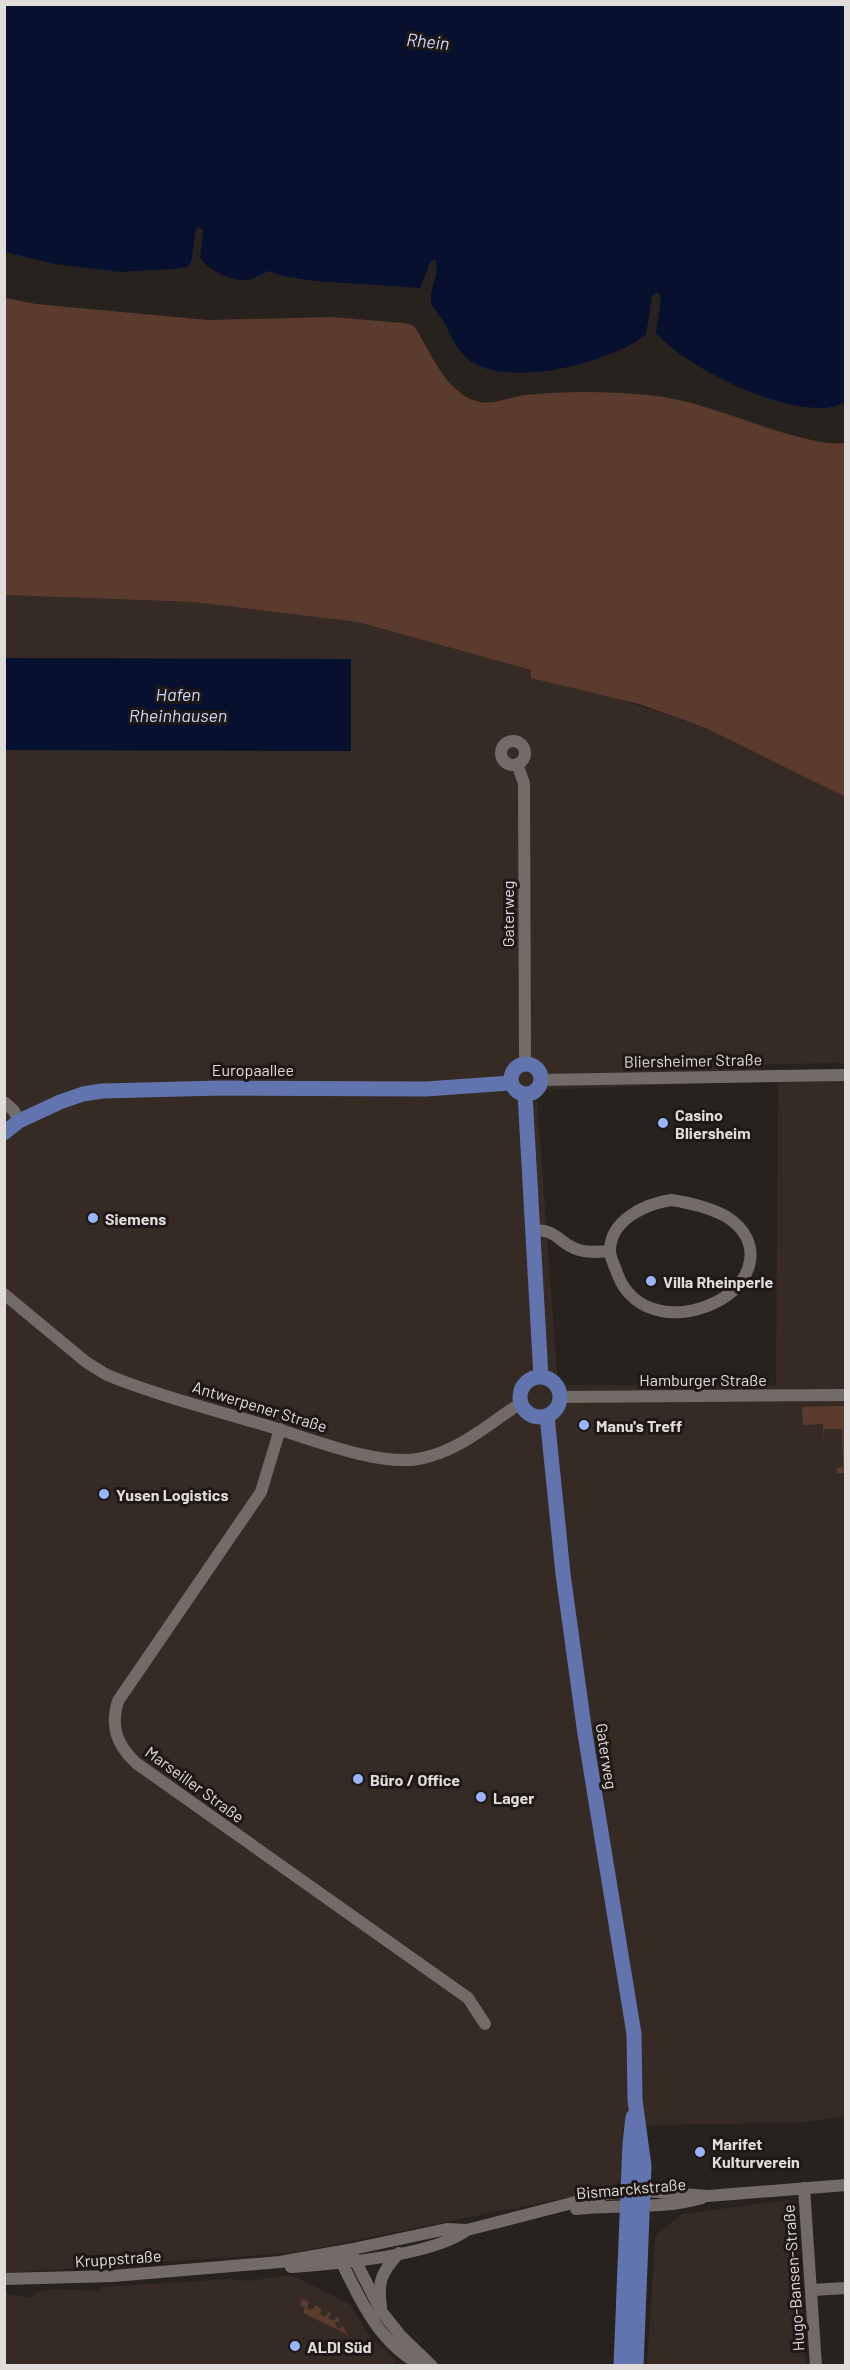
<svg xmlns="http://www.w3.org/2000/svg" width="850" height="2370" viewBox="0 0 850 2370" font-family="Barlow,sans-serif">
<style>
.built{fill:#352a24}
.green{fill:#5a3b2e}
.water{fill:#07112f}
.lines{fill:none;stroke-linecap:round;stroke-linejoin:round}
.minor{stroke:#736b68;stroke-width:12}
.major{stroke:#6274ad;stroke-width:15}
.rail-casing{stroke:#938e8b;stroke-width:4.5}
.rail{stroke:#1f1816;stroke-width:2;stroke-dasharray:7;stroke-linecap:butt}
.poi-dot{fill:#98b5fd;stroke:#1f1816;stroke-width:2}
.labels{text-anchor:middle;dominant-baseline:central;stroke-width:6;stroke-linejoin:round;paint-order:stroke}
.street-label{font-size:16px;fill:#e0dcda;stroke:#1f1816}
.poi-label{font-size:16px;font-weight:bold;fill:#e0dcda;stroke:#1f1816;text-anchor:start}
.water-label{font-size:18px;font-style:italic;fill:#c8d8fe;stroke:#1f1816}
</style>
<rect width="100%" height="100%" fill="#28221f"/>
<!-- built -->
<path class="built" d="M5 595 193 602 358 622 531 670 706 728 845 797V1063L758 1064V1081L546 1090 537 1098 558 1385H776L778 1080 845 1076V2117L804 2122 623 2126 621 2181 610 2189 291 2253 5 2273V749L351 660 5 658Z
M788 2200 792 2202 795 2210 806 2365H647L655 2239 658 2233 682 2214Z
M291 2275 350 2304 370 2337 396 2360 393 2366 5 2365 4 2293 30 2298 38 2292 53 2289 101 2291 100 2287 231 2279 248 2281Z"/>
<!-- green -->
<path class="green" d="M5 298 36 304 208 320 332 317 404 323 414 326C430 350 445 392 476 401 492 406 509 397 525 395 565 391 607 391 647 395 695 399 742 421 788 434 806 439 826 445 845 443V797L706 728 639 704 531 678V670L358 622 193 602 5 595Z
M845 1406V1473H837V1468L843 1467 842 1429H824L823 1440V1424L803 1425 802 1407Z
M302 2299 309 2302 307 2308 312 2310 315 2305 322 2309 320 2314 325 2317 328 2312 331 2313 328 2318 334 2321 337 2316 340 2321 335 2323 338 2329 343 2326 348 2335 303 2313 305 2307 300 2305Z"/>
<!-- water -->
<path class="water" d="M4 5H845V402C803 427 685 368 656 333L661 298 658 292 652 296 646 335C608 363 518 386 475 364 460 356 452 339 445 324 441 317 432 308 431 301 430 287 439 273 436 260L431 261 420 288 316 281 282 276 269 271C262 274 254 279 247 280 230 281 210 271 200 258L203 231 199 227 196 229 191 263 187 267 174 269 121 272 55 264 9 253 4 251Z
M5 658 351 659V751L5 750Z"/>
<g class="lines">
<!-- minor -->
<path class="minor" d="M501 753a12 12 0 1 1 24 0a12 12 0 1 1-24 0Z
M517 764 524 783 525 1064
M540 1080 846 1075
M4 1102 14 1111 19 1121
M671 1200C691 1203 709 1207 727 1217 764 1241 754 1281 720 1300 683 1321 633 1317 617 1273 615 1266 610 1258 610 1251 610 1220 645 1204 671 1200Z
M532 1230C559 1230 556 1241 576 1249 586 1253 598 1252 609 1251
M4 1294 86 1362 107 1375C159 1396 214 1410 268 1426 308 1438 377 1466 418 1459 457 1453 488 1424 521 1403
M560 1397 846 1395
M280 1429 261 1492 118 1701C110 1727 117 1745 136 1763L468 1998 485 2024
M804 2188 816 2366
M576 2209C617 2204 662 2210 702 2198
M353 2256 381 2311 400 2335 432 2366
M343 2257 342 2263C361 2302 381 2346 423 2366
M291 2267C336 2264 432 2256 467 2230
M4 2279 113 2276 280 2262 348 2250 447 2229 467 2230 607 2194 644 2191 708 2196 846 2185
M812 2290 846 2288
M381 2307C377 2281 382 2272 399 2253"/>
<!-- major -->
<path class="major" d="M511 1079a15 15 0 1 1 30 0a15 15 0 1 1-30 0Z
M525 1094 541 1377
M4 1133 19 1121 60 1102 83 1094 102 1091 221 1088 426 1089 511 1083
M520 1397a20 20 0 1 1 40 0a20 20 0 1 1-40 0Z
M547 1416 563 1574 585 1734 634 2034 635 2100 644 2166 636 2366
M621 2366 630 2143 633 2117"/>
<!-- rail casing -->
<g class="rail-casing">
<path id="rail" d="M4 2365 5 2366"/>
</g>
<!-- rail -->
<use href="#rail" class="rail"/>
</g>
<!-- markers -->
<g class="poi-dot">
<circle cx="663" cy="1123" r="6"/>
<circle cx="93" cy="1218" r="6"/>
<circle cx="651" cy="1281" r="6"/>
<circle cx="584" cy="1425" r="6"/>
<circle cx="104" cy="1494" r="6"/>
<circle cx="358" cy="1779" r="6"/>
<circle cx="481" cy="1797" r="6"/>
<circle cx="700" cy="2152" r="6"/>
<circle cx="295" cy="2346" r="6"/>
</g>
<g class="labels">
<!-- street labels -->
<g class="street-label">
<text transform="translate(507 914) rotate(-90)">Gaterweg</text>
<text transform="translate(693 1060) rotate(-1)">Bliersheimer Straße</text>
<text x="253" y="1069">Europaallee</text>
<text x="703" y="1379">Hamburger Straße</text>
<text transform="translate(260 1406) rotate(17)">Antwerpener Straße</text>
<text transform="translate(607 1756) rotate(81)">Gaterweg</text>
<text transform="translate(195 1784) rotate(36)">Marseiller Straße</text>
<text transform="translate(631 2188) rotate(-5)">Bismarckstraße</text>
<text transform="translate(118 2258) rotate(-4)">Kruppstraße</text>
<text transform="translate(793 2278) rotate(-94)">Hugo-Bansen-Straße</text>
</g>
<!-- poi labels -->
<g class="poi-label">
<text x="675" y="1114">Casino<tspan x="675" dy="18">Bliersheim</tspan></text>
<text x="105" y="1218">Siemens</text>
<text x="663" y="1281">Villa Rheinperle</text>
<text x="596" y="1425">Manu's Treff</text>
<text x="116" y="1494">Yusen Logistics</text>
<text x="370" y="1779">Büro / Office</text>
<text x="493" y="1797">Lager</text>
<text x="712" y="2143">Marifet<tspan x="712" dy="18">Kulturverein</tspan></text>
<text x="307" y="2346">ALDI Süd</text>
</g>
<!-- water labels -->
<g class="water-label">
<text transform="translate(428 41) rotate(6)">Rhein</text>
<text x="178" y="694">Hafen<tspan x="178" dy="21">Rheinhausen</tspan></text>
</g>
</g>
<!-- border -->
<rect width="850" height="2370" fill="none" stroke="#e0dcda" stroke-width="12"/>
</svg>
